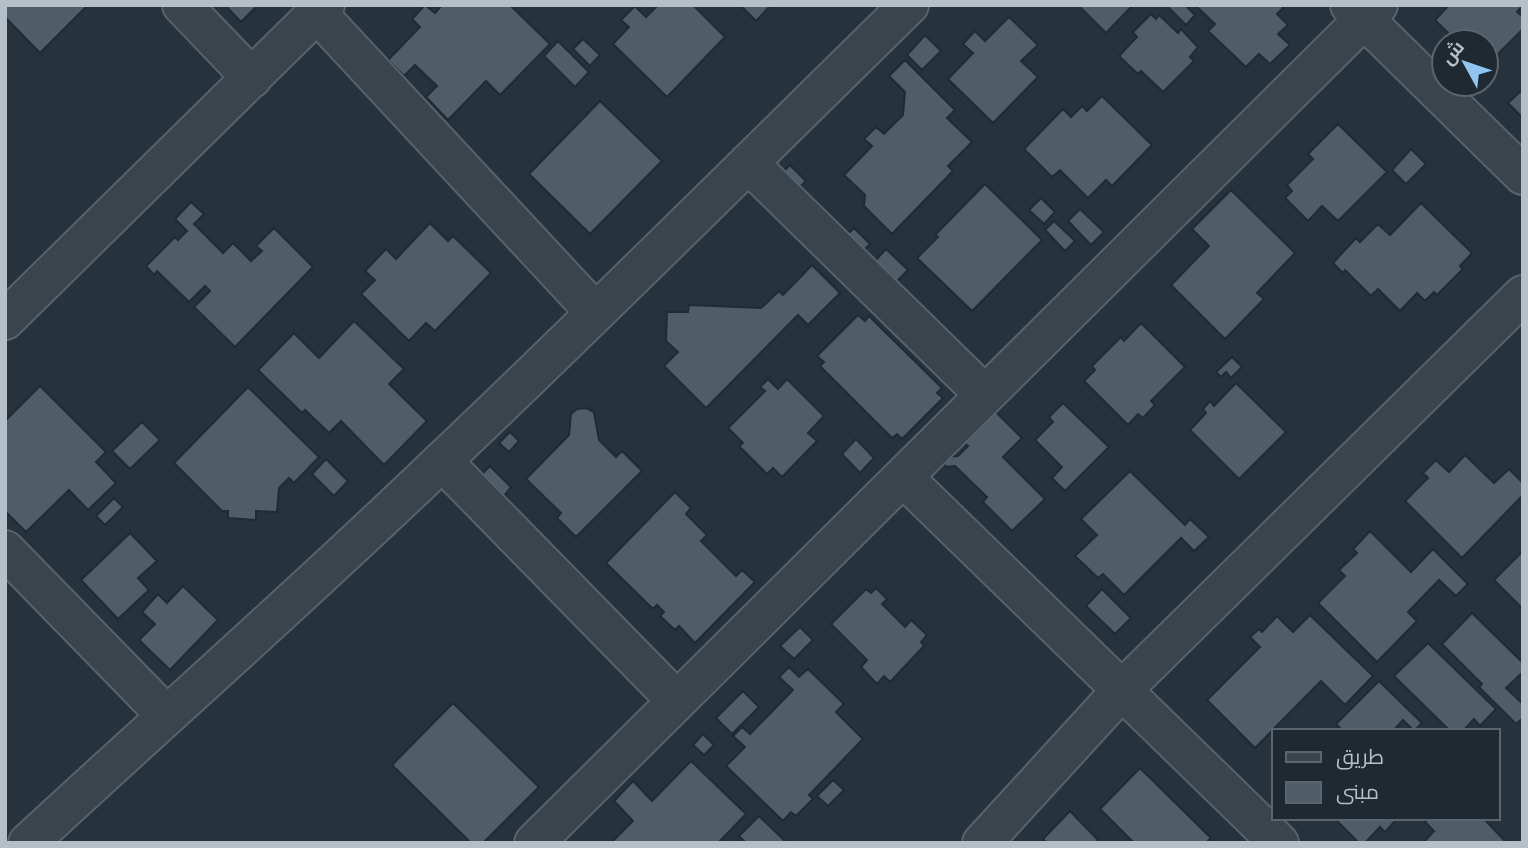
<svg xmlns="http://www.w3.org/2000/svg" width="1528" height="848" viewBox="0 0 1528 848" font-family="Mulish,Cairo,sans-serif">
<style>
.building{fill:#4e5d67;stroke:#202b34;stroke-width:2}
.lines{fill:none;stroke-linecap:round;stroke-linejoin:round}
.minor-casing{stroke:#57626b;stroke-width:42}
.minor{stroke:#39444d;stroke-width:38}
</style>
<rect width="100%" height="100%" fill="#26333d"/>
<!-- building -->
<path class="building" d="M5 5H88L40 53 5 17Z
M225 5H258L241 22Z
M425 5 435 13 442 5H510L550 44 500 95 486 81 448 120 426 97 437 86 415 65 404 76 388 60 420 27 412 19Z
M658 5H693L725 37 667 97 613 44 629 27 621 20 635 6 646 17Z
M740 5H771L756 21Z
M1078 5H1133L1106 33Z
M1166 5H1185L1195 15 1186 25Z
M1195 5H1281L1283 8 1277 14 1288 25 1278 34 1290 45 1270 64 1259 54 1246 67 1208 31 1215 24Z
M1449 5H1523L1517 12 1523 17V29L1489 63 1486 60V42H1457L1435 20Z
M1151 14 1156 19 1159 15 1178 33 1181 29 1198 47 1190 57 1194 61 1163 92 1141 71 1138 74 1119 56 1137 37 1133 32Z
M1009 17 1038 45 1021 61 1038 77 993 123 948 79 973 53 963 44 975 31 985 41Z
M925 35 941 51 922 70 907 55Z
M583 39 600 55 590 66 573 49Z
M558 41 589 72 575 87 544 56Z
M905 60 955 110 947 118 972 142 948 166 953 171 892 234 864 206 865 195 844 175 872 146 864 139 876 127 884 134 903 115 905 92 889 76Z
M1523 89V118L1508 103Z
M1102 96 1152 145 1112 186 1106 180 1088 198 1060 170 1052 177 1024 149 1063 109 1071 117 1082 106 1087 111Z
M600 101 662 161 590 234 529 174Z
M1338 124 1387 172 1338 221 1322 206 1308 221 1285 198 1292 191 1287 185 1313 159 1308 154Z
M1411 149 1426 164 1406 184 1392 170Z
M790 165 806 181 799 188 783 172Z
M985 184 1042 240 972 311 917 258 938 237 935 235Z
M1231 190 1295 253 1257 293 1264 299 1225 339 1171 285 1209 246 1192 229Z
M1041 198 1055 212 1044 224 1029 210Z
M191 202 204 214 194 224 223 253 233 243 251 261 262 251 256 246 274 228 313 267 235 347 194 307 210 291 205 286 189 302 157 271 154 275 146 266 175 237 178 240 187 231 175 219Z
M1421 203 1472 253 1460 266 1463 269 1437 295 1434 292 1425 301 1417 293 1400 311 1378 289 1371 296 1345 270 1343 273 1333 263 1356 238 1360 242 1378 224 1390 235Z
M1080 209 1104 232 1091 245 1068 221Z
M1054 221 1075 241 1065 251 1045 230Z
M430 223 448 241 453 236 491 273 435 331 426 323 409 341 361 294 375 280 365 271 386 249 396 259Z
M854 228 870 244 862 252 846 236Z
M886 249 908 270 896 282 875 261Z
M812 265 840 293 808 325 798 315 706 408 664 366 678 352 666 341 667 312H688L689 305 761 308 779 291 783 295Z
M858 315 865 321 869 316 942 388 937 393 943 398 902 439 897 434 892 438 820 366 824 362 817 356Z
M354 321 404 369 389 384 427 421 384 465 341 421 329 433 305 410 302 413 258 370 294 333 319 358Z
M1141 323 1185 367 1151 401 1155 405 1143 418 1138 414 1128 425 1084 381 1095 370 1092 366 1121 337 1124 341Z
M1232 357 1242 367 1231 378 1226 372 1221 377 1216 372Z
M768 379 778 389 787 379 824 416 808 433 817 441 782 477 773 468 767 474 739 446 743 443 728 428 765 391 760 387Z
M1236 383 1286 432 1239 479 1190 430 1206 413 1203 409 1210 401 1214 406Z
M40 386 106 452 96 462 116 483 88 510 69 490 26 532 5 511V421Z
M248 387 319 457 294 483 289 478 279 488 277 512 256 511V520L228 518V511H222L174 463Z
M1063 403 1109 447 1065 491 1052 478 1062 467 1035 440 1053 422 1049 417Z
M586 408 594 412 599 440 616 457 622 451 642 471 576 537 557 518 561 513 526 479 569 435 571 414 577 409Z
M995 411 1022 438 1003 457 1045 499 1012 531 983 502 987 497 955 466 945 467V457L958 456 968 446 964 443Z
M142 422 160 440 130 469 112 451Z
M510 432 519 441 509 452 499 443Z
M856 439 874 458 860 473 842 454Z
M1465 455 1494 483 1509 469 1523 483V495L1462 558 1405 501 1428 478 1423 473 1436 460 1449 472Z
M326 459 348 481 334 496 312 474Z
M490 466 511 487 504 496 482 474Z
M1130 471 1185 525 1190 519 1209 537 1194 551 1181 538 1124 595 1103 574 1098 578 1075 556 1097 535 1081 519Z
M675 492 691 508 686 514 707 535 701 541 736 576 742 570 755 582 695 643 679 626 675 630 660 616 664 612 657 605 653 609 606 563Z
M114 498 123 507 105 525 96 516Z
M1370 531 1411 572 1433 549 1468 584 1456 596 1439 580 1408 612 1417 621 1377 662 1318 603 1345 576 1339 570 1357 553 1353 549Z
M130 533 157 561 138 578 149 590 118 619 81 580Z
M1523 551V609L1494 580Z
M183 586 218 620 170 670 139 640 155 624 142 612 158 594 167 603Z
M876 588 887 599 882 604 905 627 911 620 927 635 921 642 924 646 890 682 884 676 877 684 861 667 867 660 831 624 866 589 871 593Z
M1102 589 1131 618 1115 634 1086 606Z
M1472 613 1523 663V672L1506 688 1523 704V718L1516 724 1479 687 1482 684 1442 644Z
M1310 615 1373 676 1345 705 1321 681 1255 748 1207 700 1260 647 1250 637 1259 629 1262 632 1277 616 1293 632Z
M800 627 813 640 794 659 780 646Z
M1428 643 1496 709 1480 726 1474 719 1463 731H1450L1394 676Z
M789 667 799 677 808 669 844 704 836 712 863 739 809 795 813 799 796 816 791 812 783 821 726 766 745 747 733 736 742 727 750 734 793 690 779 677Z
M1379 681 1422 723 1414 731 1403 720 1393 731H1343L1336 724Z
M743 691 759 707 732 734 716 718Z
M453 703 539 787 483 843H471L392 765Z
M703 734 714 745 704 755 693 745Z
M691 761 746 814 718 843H611L633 821 614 801 633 781 652 801Z
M1140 768 1211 838 1206 843H1134L1100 809Z
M833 780 844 790 828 806 817 796Z
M1070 811 1098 840 1096 843H1047L1043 839Z
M759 816 787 843H746L739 836Z
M1334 818H1392L1395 821 1385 832 1380 827 1365 843H1359Z
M1429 818H1483L1507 843H1423L1434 831 1425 822Z"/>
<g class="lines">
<!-- minor casing -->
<g class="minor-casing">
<path id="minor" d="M182 5 252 78
M1350 5 1523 175
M317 13 595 312
M748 163 985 395
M5 320 325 5
M442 461 677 701
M903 477 1279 843
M5 550 166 715
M28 843C165 716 306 592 441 462 599 312 753 158 909 5
M534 843 1378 5
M982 843 1121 691 1523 295"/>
</g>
<!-- minor -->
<use href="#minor" class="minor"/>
</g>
<!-- border -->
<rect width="1528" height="848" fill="none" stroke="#b5bfc8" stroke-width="14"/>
<!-- legend -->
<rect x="1272" y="729" width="228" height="91" fill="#1e2932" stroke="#5a656e" stroke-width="2"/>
<rect x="1286" y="752" width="35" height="10" fill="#39444d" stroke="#5a656e" stroke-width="2"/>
<text x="1336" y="764" font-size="21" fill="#b5bfc8">طريق</text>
<rect x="1286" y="782" width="35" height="21" fill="#4e5d67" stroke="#5a656e" stroke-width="2"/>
<text x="1336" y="799" font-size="21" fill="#b5bfc8">مبنى</text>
<!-- north arrow -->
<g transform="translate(1465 63) rotate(310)"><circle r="33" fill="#1e2932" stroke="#5a656e" stroke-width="2"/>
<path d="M0-5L12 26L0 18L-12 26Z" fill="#91c5f1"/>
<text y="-10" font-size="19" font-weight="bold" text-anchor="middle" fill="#b5bfc8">ش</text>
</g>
</svg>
